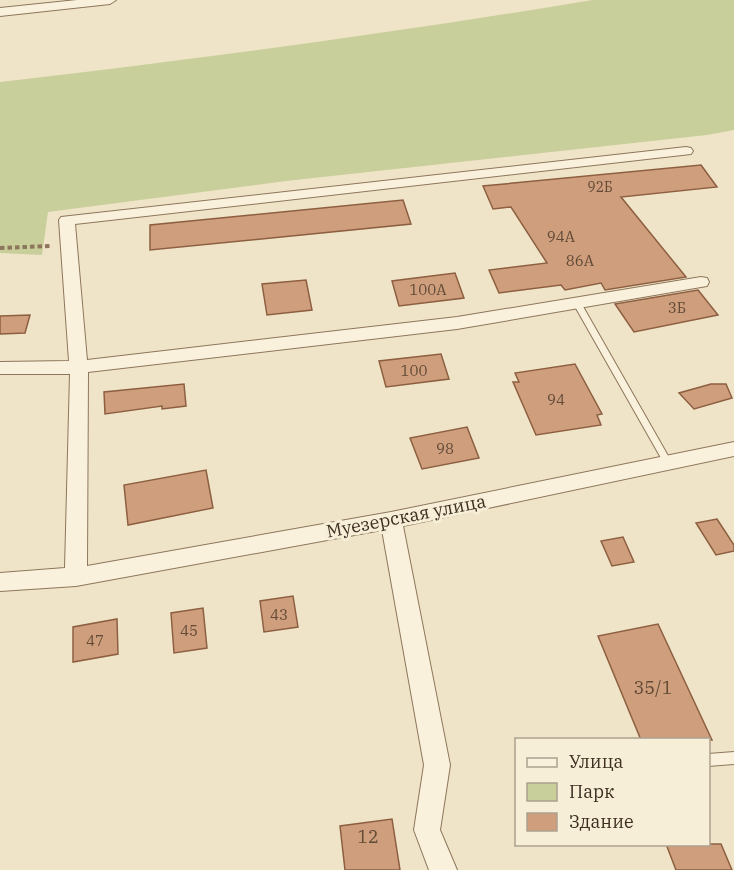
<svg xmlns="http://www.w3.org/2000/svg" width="734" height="870" viewBox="0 0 734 870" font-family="'IBM Plex Serif',serif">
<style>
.green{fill:#c9cf9b}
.building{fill:#cf9f7d;stroke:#8d5f41;stroke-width:1.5}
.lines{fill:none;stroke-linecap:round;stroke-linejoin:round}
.service-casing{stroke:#8d765c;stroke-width:2}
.minor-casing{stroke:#8d765c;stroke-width:2}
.path{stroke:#8d765c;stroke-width:4;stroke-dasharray:4.5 3;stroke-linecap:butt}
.service{fill:#faf1dc;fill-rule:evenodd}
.minor{fill:#faf1dc;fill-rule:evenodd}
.labels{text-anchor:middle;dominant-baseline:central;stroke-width:6;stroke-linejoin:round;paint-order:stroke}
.far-number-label{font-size:14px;fill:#624a37}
.number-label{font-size:15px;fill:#624a37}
.street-label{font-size:18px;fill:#3d2e20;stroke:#f7eed8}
.near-number-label{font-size:18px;fill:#624a37}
</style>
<rect width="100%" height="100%" fill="#f0e4c8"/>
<!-- green -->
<path class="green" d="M592 0H734V130L707 135 286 181 48 212 42 255 0 253V82C198 59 395 33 592 0Z"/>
<!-- building -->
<path class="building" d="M701 165 717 187 621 197 686 277 605 290 601 283 565 290 561 285 499 293 489 270 547 263 511 207 493 209 483 186Z
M403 200 411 224 150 250V225Z
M455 273 464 298 399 306 392 281Z
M306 280 312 310 267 315 262 284Z
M698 290 718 315 634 332 615 304Z
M30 315 25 333 0 334V316Z
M441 354 449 379 386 387 379 361Z
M575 364 602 414 597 415 601 425 536 435 513 382H519L515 373Z
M184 384 186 406 162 409V406L105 414 104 392Z
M711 384H726L732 398 694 409 679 393Z
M467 427 479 458 422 469 410 438Z
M206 470 213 508 128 525 124 485Z
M717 519 734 545V551L716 555 696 523Z
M623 537 634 562 612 566 601 541Z
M293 596 298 627 264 632 260 601Z
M203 608 207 648 174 653 171 613Z
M117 619 118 654 73 662V627Z
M658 624 712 740H641L598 636Z
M392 819 400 870H345L340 826Z
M666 844H721L732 870H676Z"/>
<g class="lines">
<!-- service casing -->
<g class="service-casing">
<path id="service" d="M577 300 581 303 671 461 673 463 671 465H665L573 303Z
M734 752V764L708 766V754Z"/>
</g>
<!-- minor casing -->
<g class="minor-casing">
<path id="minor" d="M77 0H116L110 4 0 16V8Z
M686 147 691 148 693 151 691 154 75 224 87 360 457 317 701 277 707 278 709 282 707 286 701 287 457 329 88 372 87 566 391 512 734 442V456L403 526 450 765 440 830 457 870H429L414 830 424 765 382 530 76 586 0 591V573L65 568 70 374H0V362L69 361 59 220 61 217Z"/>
</g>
<!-- path -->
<path class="path" d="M0 248 50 246"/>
<!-- service -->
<use href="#service" class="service"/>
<!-- minor -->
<use href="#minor" class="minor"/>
</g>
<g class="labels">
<!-- far-number labels -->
<g class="far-number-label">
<text x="600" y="187">92Б</text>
</g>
<!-- number labels -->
<g class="number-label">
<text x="561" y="236">94А</text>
<text x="580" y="260">86А</text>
<text x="428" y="289">100А</text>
<text x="677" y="307">3Б</text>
<text x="414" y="370">100</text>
<text x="556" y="399">94</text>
<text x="445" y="448">98</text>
<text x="279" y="614">43</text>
<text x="189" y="630">45</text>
<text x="95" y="640">47</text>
</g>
<!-- street labels -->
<g class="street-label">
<text transform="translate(406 516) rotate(-11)">Муезерская улица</text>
</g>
<!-- near-number labels -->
<g class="near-number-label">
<text x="653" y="687">35/1</text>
<text x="368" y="836">12</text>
</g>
</g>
<!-- legend -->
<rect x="515" y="738" width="195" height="108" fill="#f7eed8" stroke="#ada18e" stroke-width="1.5"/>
<rect x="527" y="758" width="30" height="9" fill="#faf1dc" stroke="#ada18e" stroke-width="1.5"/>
<text x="569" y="768" font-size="18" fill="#3d2e20">Улица</text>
<rect x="527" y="783" width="30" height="18" fill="#c9cf9b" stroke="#ada18e" stroke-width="1.5"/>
<text x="569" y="798" font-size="18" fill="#3d2e20">Парк</text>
<rect x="527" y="813" width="30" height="18" fill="#cf9f7d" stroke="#ada18e" stroke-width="1.5"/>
<text x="569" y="828" font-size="18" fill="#3d2e20">Здание</text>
</svg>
